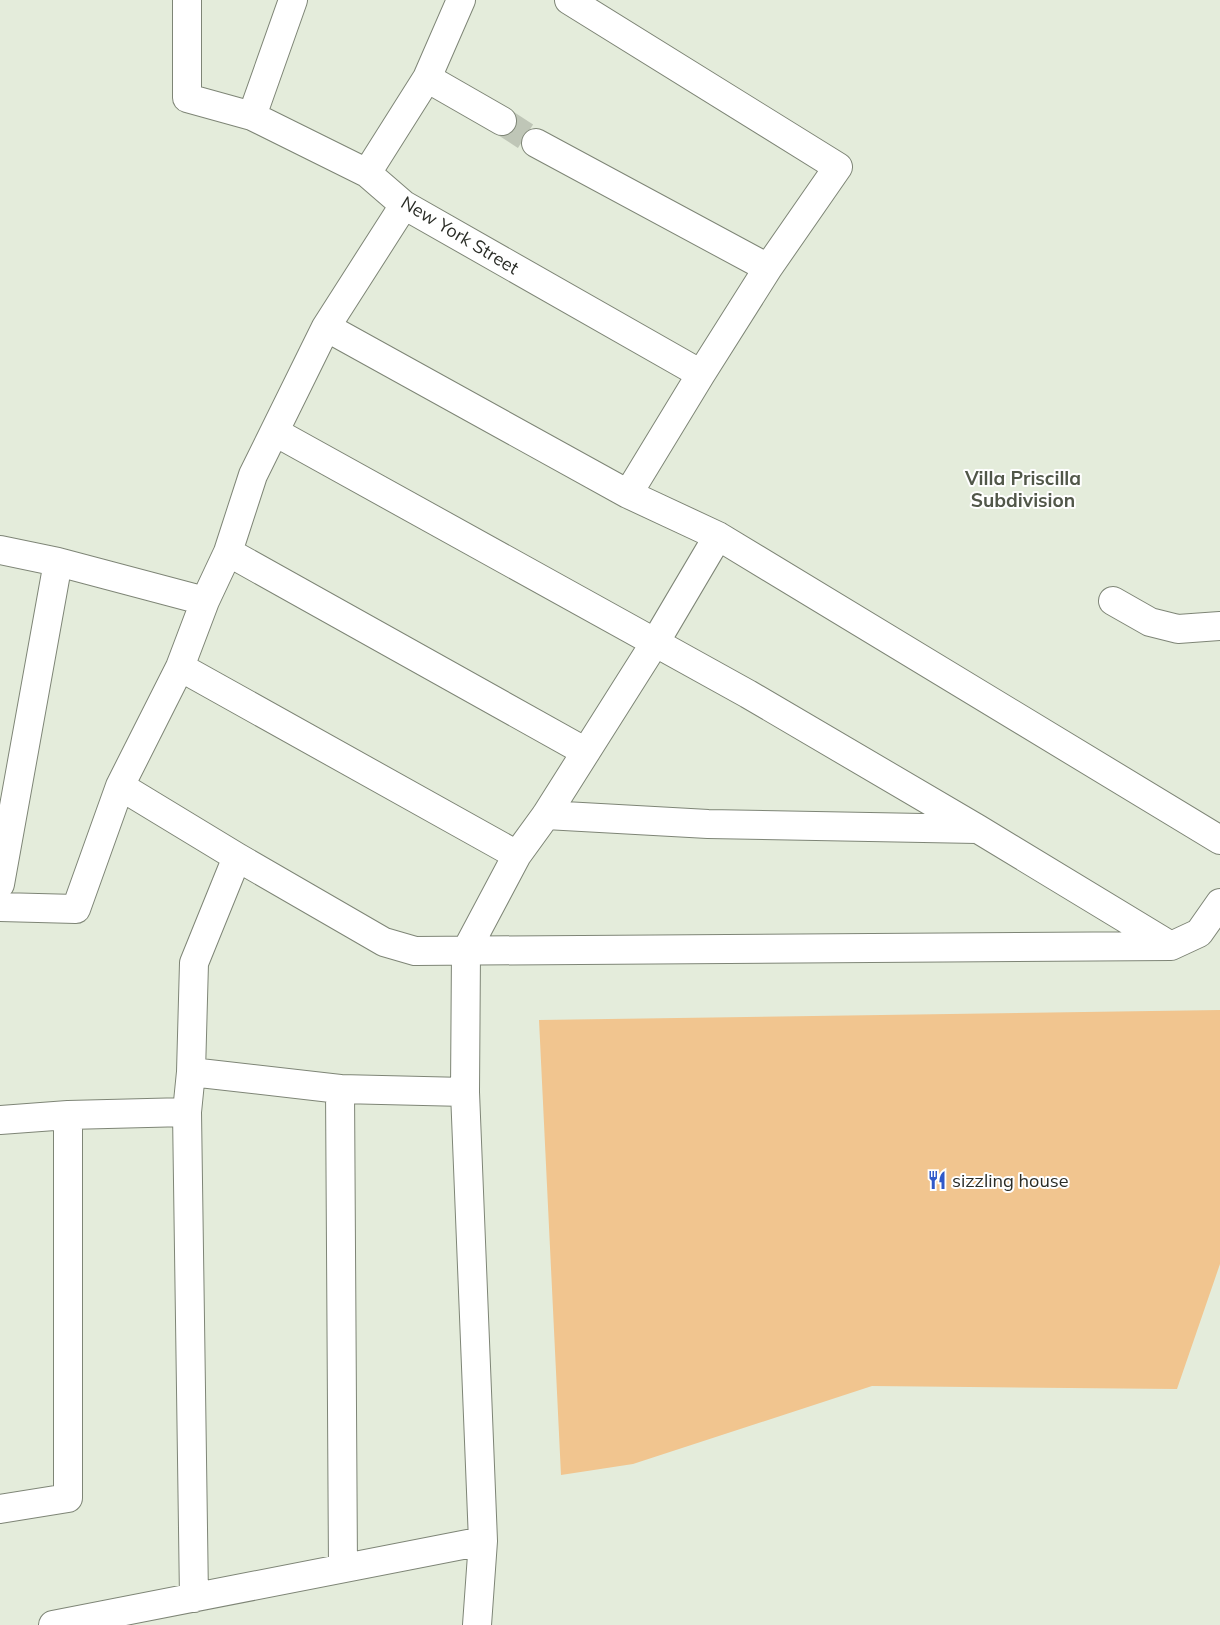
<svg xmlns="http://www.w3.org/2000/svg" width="1220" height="1625" viewBox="0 0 1220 1625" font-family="Mulish,sans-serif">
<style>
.green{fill:#f1c58f}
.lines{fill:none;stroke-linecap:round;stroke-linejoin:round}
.minor-tunnel{stroke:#bfc6b7;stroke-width:28;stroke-dasharray:28 14;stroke-linecap:butt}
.minor-casing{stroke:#7e8576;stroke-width:30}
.minor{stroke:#fff;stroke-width:28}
.labels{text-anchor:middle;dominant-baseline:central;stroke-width:4;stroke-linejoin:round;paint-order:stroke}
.street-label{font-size:18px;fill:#2a2c26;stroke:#fff}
.poi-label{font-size:18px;fill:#2a2c26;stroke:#fff;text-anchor:start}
.neighbourhood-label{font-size:19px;font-weight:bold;fill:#515749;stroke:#fff}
</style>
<rect width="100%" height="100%" fill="#e4ecdb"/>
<!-- green -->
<path class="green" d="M1220 1010V1264L1177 1389 872 1386 633 1464 561 1475 539 1020Z"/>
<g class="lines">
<!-- minor-tunnel -->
<path class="minor-tunnel" d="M502 121 536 143"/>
<!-- minor casing -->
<g class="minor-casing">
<path id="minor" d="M187 0V98L252 116 367 173 404 205 701 374
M569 0 838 167 768 268 701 374 628 494
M427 78 502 121
M252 116 293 0
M536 143 768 268
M367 173 427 78 461 0
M326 327 628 494 718 536 1220 840
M275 432 748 694 978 829 1171 946
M0 550 58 562 205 601
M228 552 586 752
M1113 601 1150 622 1178 629 1220 626
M180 667 517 855
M120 786 237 857 384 942 415 951 1171 946 1199 933 1220 903
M546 815 708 824 977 829
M0 884 58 562
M0 907 76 909 120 786 180 667 205 601 228 552 253 475 326 327 404 205
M191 1072 340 1089
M0 1120 68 1115 187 1112
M0 1509 68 1498V1115
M343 1568 340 1089 465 1092
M194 1598 187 1112 191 1072 194 963 237 857
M53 1625 483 1541
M477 1625 483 1541 465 1092 466 951 517 855 546 815 656 641 718 536"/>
</g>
<!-- minor -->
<use href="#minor" class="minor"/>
</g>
<!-- icons -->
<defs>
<g id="restaurant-bare" transform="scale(1.5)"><path d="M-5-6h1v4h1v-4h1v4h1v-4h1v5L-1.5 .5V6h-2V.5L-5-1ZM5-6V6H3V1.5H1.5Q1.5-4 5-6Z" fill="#3059c9" stroke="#fff" stroke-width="2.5" paint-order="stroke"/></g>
</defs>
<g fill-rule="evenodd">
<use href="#restaurant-bare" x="937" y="1180"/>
</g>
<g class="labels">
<!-- street labels -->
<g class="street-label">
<text transform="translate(460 235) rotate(31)">New York Street</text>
</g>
<!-- poi labels -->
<g class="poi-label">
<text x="952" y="1180">sizzling house</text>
</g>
<!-- neighbourhood labels -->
<g class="neighbourhood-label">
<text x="1023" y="478">Villa Priscilla<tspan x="1023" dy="22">Subdivision</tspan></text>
</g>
</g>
</svg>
